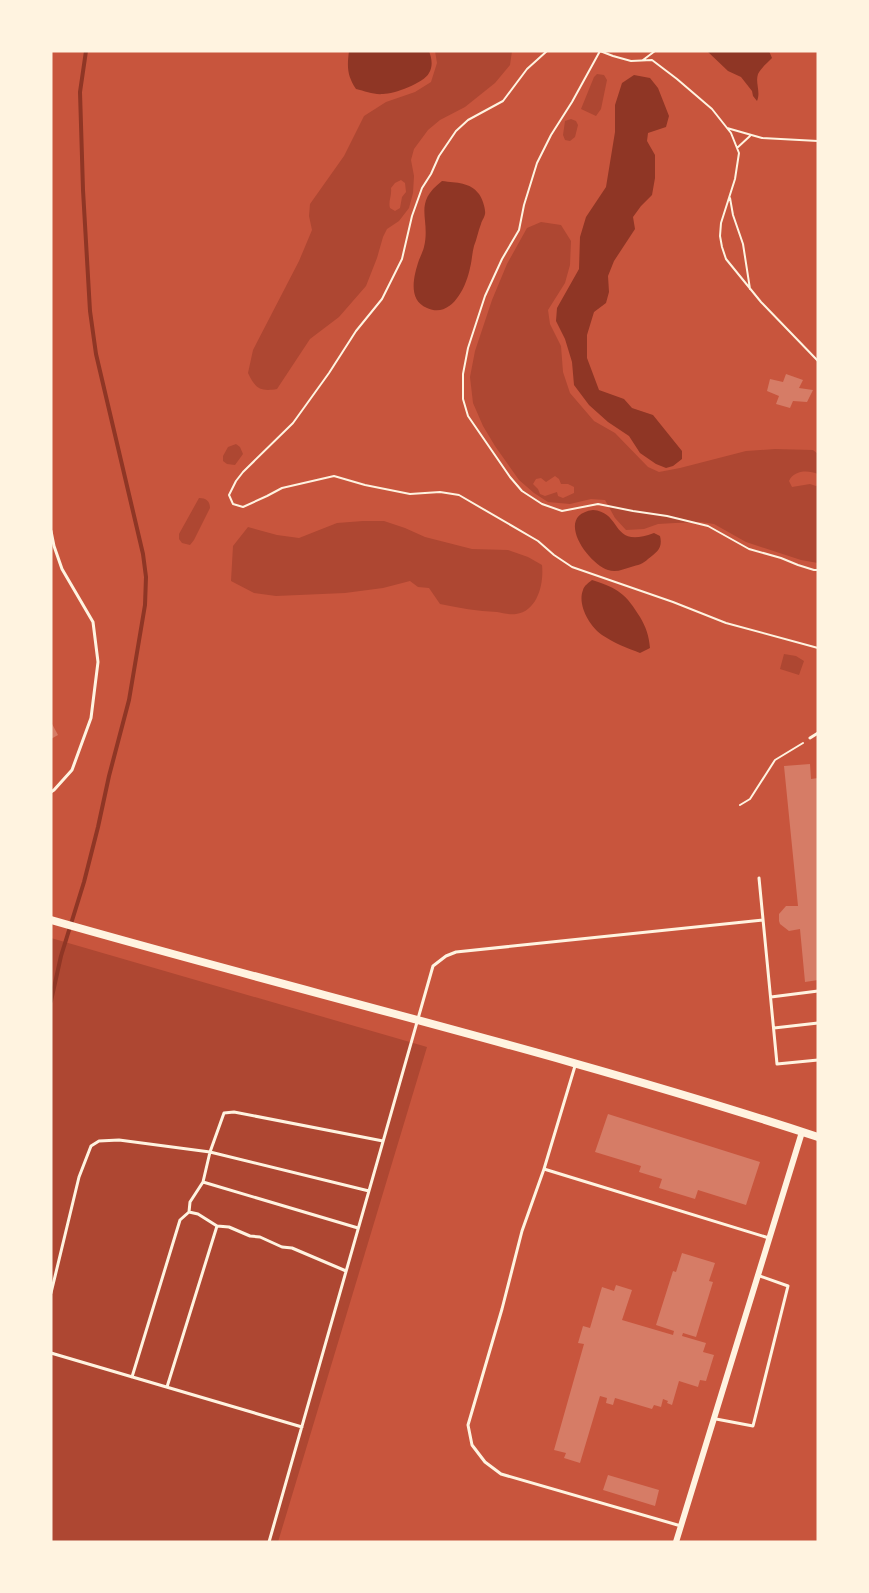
<svg xmlns="http://www.w3.org/2000/svg" width="869" height="1593" viewBox="0 0 869 1593" font-family="Rubik,sans-serif">
<style>
.green{fill:#ae4732;fill-rule:evenodd}
.water{fill:#8f3625}
.lines{fill:none;stroke-linecap:round;stroke-linejoin:round}
.stream{stroke:#8f3625;stroke-width:4}
.building{fill:#d67c66}
.path{stroke:#fff3e0;stroke-width:2}
.service{stroke:#fff3e0;stroke-width:3}
.minor{stroke:#fff3e0;stroke-width:6}
.secondary{stroke:#fff3e0;stroke-width:8}
</style>
<rect width="100%" height="100%" fill="#c8553d"/>
<!-- green -->
<path class="green" d="M435 51H512L510 65 495 83 465 107 440 120 428 130 414 149 411 160 414 176 413 193 409 208 399 221 387 229 383 237 377 258 366 286 339 317 310 339 277 389C260 392 255 388 248 373L253 350 299 261 312 230 309 216 310 204 344 156 364 116 386 102 415 92 431 82 437 63ZM401 180 405 183 406 192 402 197 400 208 395 211 390 208C388 201 392 196 391 188L395 183Z
M597 74 604 75 607 80 601 109 596 116 581 109 594 77Z
M571 119 576 121 578 125 575 137 570 141 565 140 563 135 565 121Z
M541 222 561 225 571 241 570 265 565 283 548 310 550 324 561 346 563 372 570 393 594 421 615 433 648 467 659 472 680 468 746 451 775 449 813 450 818 454V474C808 470 794 470 789 481L792 487 810 484 816 486 818 485V563L801 560 746 542 714 524 701 522 675 523 658 524 644 529 626 530 615 518 605 500 591 499 570 504 548 502 534 493 519 480 495 446 483 426 473 403 470 377 475 351 492 300 507 264 527 228ZM555 476 559 479 561 484H568L574 487V493L563 498 558 496 557 492 545 496 540 494 538 489 533 484 536 479 541 478 546 482Z
M236 444 240 447 243 454 235 465 227 464 223 461V456L228 447Z
M199 498C206 498 210 501 210 508L194 540 190 545 182 543 179 539V534Z
M363 521H384L405 528 425 537 472 549 508 550 528 557 542 565C544 583 538 611 516 614 510 615 502 613 497 612 477 611 459 608 440 604L429 588 418 587 410 581 383 588 345 593 276 596 254 593 231 581 233 546 248 527 277 535 299 538 337 523Z
M784 654 796 656 804 661 799 675 780 669Z
M51 938 427 1047 278 1542H51Z"/>
<!-- water -->
<path class="water" d="M349 51H429C432 59 433 66 429 73 424 83 394 94 383 94 374 95 365 91 356 89 347 75 347 67 349 51Z
M707 51H769L772 58C768 62 761 68 758 74 755 83 761 92 757 101L753 96 752 91 741 77 728 71Z
M634 75 650 78 658 88 669 116 666 127 648 133 647 141 655 155V178L652 195 641 206 633 217 635 229 614 261 608 276 609 292 606 303 594 312 587 335V358L599 390 624 399 632 408 653 415 682 451V459L673 466 666 468 656 464 640 453 629 436 608 422 589 405 574 385 572 362 565 339 556 321 557 308 579 269 580 237 586 217 606 187 615 132V105L622 83Z
M442 181C457 183 470 182 479 194 482 198 485 207 485 211 486 216 482 220 481 224 478 231 477 239 474 246 472 253 472 261 470 268 466 288 451 319 427 308 407 300 414 275 419 260 421 255 423 251 424 247 431 218 412 204 442 181Z
M593 510C623 512 610 550 654 533L660 536C663 548 657 552 648 559 643 564 638 565 631 567 624 569 616 573 608 570 587 563 554 515 593 510Z
M592 580C618 588 626 594 640 617 646 627 649 636 650 648L640 653C627 648 614 643 602 635 590 627 577 605 583 590 584 586 588 583 592 580Z"/>
<g class="lines">
<!-- stream -->
<path class="stream" d="M51 1001 61 956 84 882 98 827 109 776 129 700 145 605 146 577 143 554 96 354 90 311 83 190 80 92 86 51"/>
</g>
<!-- building -->
<path class="building" d="M786 374 803 380 799 388 813 390 807 402 793 401 790 408 776 404 779 396 767 391 770 379 783 382Z
M51 722 58 735 51 739Z
M810 764 811 779 818 778V980L805 982 800 929 789 931 780 924 779 921V914L786 906H798L784 766Z
M608 1114 760 1162 746 1205 698 1190 695 1199 659 1188 662 1179 639 1172 641 1166 595 1152Z
M682 1253 715 1263 709 1281 713 1282 696 1337 683 1333 682 1336 706 1343 703 1352 714 1355 706 1381 700 1380 698 1387 679 1381 672 1405 667 1403 668 1401 663 1399 661 1407 654 1405 652 1409 615 1398 613 1405 606 1403 607 1398 600 1396 580 1463 564 1458 566 1453 554 1450 584 1344 578 1343 583 1326 590 1328 602 1287 614 1291 616 1285 632 1290 622 1320 673 1335 674 1331 656 1325 673 1271 676 1272Z
M608 1475 659 1490 655 1506 603 1490Z"/>
<g class="lines">
<!-- path -->
<path class="path" d="M547 51 527 69 503 101 468 120 456 131 439 156 431 174 422 188 412 216 402 259 382 299 356 331 329 373 293 423 243 472 236 481 229 495 233 504 243 507 267 496 282 488 334 476 365 485 410 494 440 492 459 495 538 541 554 555 572 567 673 602 726 623 818 648
M600 51 572 102 551 135 537 163 524 205 519 230 502 259 485 296 468 348 463 374V399L468 416 510 477 522 491 542 504 562 511 598 504 633 511 667 516 708 526 749 549 781 558 798 565 814 570H818
M600 51 613 56 631 61 652 60 677 79 712 109 731 133 739 153 735 179 721 223 720 236 722 247 726 259 761 302 818 361
M643 60 655 51
M727 128 762 138 818 141
M737 148 750 136
M730 198 733 215 743 244 750 289
M740 805 750 799 775 760 803 743"/>
<!-- service -->
<path class="service" d="M51 531 54 546 62 569 93 622 98 662 91 718 72 770 54 790 51 792
M810 738 818 733
M759 878 777 1064 818 1060
M771 997 818 991
M774 1028 818 1023
M575 1066 544 1169 769 1238
M544 1169 522 1231 502 1309 468 1425 472 1445 485 1462 501 1474 681 1526
M203 1182 358 1228
M189 1212 198 1214 217 1226 229 1227 250 1236 260 1237 282 1247 292 1248 346 1271
M51 1293 79 1177 91 1146 99 1141 119 1140 210 1152 369 1191
M51 1353 302 1427
M132 1377 180 1220 189 1212 190 1202 203 1182 210 1152 224 1113 234 1112 383 1141
M167 1387 217 1226
M716 1419 753 1426 788 1286 757 1275
M269 1542 433 966 446 956 456 952 763 920"/>
<!-- minor -->
<path class="minor" d="M676 1542 802 1132"/>
<!-- secondary -->
<path class="secondary" d="M51 920C306 993 565 1054 818 1137"/>
</g>
<!-- border -->
<rect width="869" height="1593" fill="none" stroke="#fff3e0" stroke-width="105"/>
</svg>
